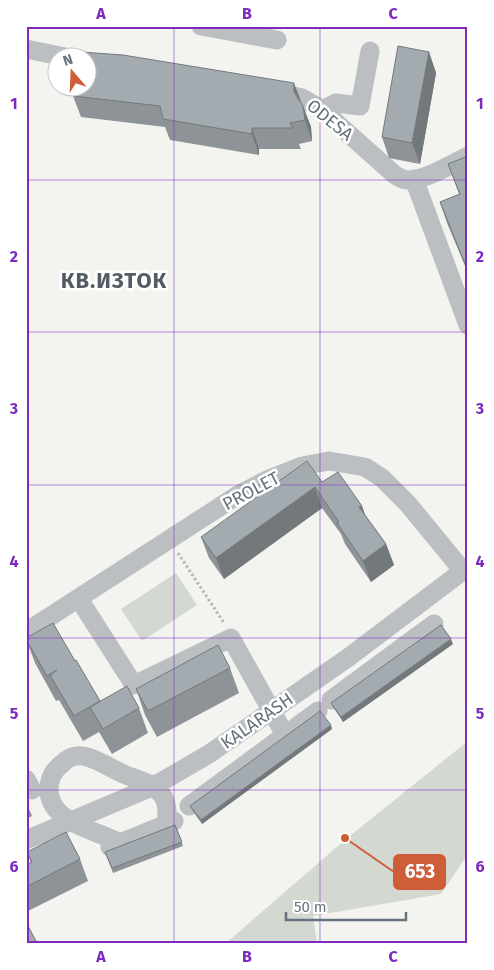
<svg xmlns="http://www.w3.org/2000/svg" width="494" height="970" viewBox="0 0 494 970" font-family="'Fira Sans',sans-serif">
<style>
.green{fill:#d3d8d0}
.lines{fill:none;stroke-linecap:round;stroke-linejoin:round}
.path{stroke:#b5b8ba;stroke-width:3;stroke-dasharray:2.5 2.5;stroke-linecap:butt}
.minor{stroke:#bbbfc2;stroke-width:19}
.wall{fill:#8d9397}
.shaded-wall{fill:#73787b}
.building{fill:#a4abb0;stroke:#73787b}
.grid{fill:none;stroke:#7b2cbf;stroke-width:1;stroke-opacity:0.55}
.labels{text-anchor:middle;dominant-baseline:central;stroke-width:5;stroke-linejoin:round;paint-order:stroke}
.street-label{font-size:18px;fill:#66737e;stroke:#fff}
.district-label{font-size:22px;font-weight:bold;letter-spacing:1px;fill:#535c64;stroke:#fff}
.leader{fill:none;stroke:#cd5e37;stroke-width:2}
.callout-dot{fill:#cd5e37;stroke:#fff;stroke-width:2}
.callout{fill:#cd5e37;stroke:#cd5e37;stroke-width:2}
.callout-label{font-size:19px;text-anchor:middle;font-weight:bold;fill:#fff}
.neatline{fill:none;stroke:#7b2cbf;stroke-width:2}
.grid-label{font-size:16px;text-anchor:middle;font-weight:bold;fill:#7b2cbf}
</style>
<rect width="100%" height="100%" fill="#f3f4f0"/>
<!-- green -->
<path class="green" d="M176 573 197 605 142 641 121 609Z
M468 741V854L441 894 313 916 317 944H225L346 839Z"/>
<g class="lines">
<!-- path -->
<path class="path" d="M178 553 224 623"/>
<!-- minor -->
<path class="minor" d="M201 26 277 40
M26 49 70 58
M276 92 302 98 322 110 395 175C399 177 403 180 407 180 424 181 452 164 468 156
M322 110 336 103 360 106 370 51
M414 179 468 325
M79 599 134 685 231 638 285 735
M26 632 238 495 269 479 302 466 329 461 365 467 382 478 408 504 463 571
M331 700 434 624
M26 779 32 790
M189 806 318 711
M26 840 154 786 209 754 349 657 468 567
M120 843C101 833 78 828 62 815 44 800 45 776 63 763 66 760 72 756 77 756 90 754 113 770 126 775 135 779 147 781 154 787 157 789 160 793 162 795 168 803 168 816 165 825
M110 847 174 821"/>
</g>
<!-- wall -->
<path class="wall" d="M429 52 436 73 420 164 389 158 382 137Z
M73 96 302 104 311 127 312 141 299 144 301 149H259V155L170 140 165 127 81 117Z
M468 156V273L447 223 440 202 459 194 448 164Z
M322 482 362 506 365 515 386 544 394 565 371 582 345 544 341 534 322 508 224 579 209 558 201 537Z
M26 639 75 661 76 660 100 702 139 708 148 733 112 754 99 732 83 741 59 700 56 701 35 663Z
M453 644 343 722 333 707 331 703Z
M230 668 239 693 157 737 145 715 136 689Z
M332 729 202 824 192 810 190 806Z
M26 802 32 816 26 819Z
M175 825 183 846 113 873 105 852Z
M27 852 80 859 88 881 26 912V865L31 863Z"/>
<!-- shaded-wall -->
<path class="shaded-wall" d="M429 52 436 73 420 164 412 143Z
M294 83 302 104 294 92Z
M303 106 311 127 312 141 305 120Z
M252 128 259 149V155L252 134Z
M315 487 322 508 224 579 216 558Z
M362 506 369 527 359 507Z
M386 544 394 565 371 582 363 561Z
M451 639 453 644 343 722 341 717Z
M331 725 332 729 202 824 201 820Z"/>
<!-- building -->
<path class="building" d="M398 46 429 52 412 143 382 137Z
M81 52 123 55 294 83V92L303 106 305 120 290 123 293 128H252V134L163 119 160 106 73 96 75 88H88V58H80Z
M468 156V271L440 202 460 194 448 164Z
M307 461 322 482 338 472 362 506 359 507 386 544 363 561 337 523 339 522 315 487 216 558 201 537Z
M53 623 75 661 76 660 100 701 74 716 50 675 57 670 47 676 26 639V638Z
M441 625 451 639 341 717 331 703Z
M218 645 230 668 148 711 136 689Z
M127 686 139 708 103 729 90 707Z
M320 711 331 725 201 820 190 806Z
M26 802 29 807 26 809Z
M175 825 182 842 112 868 105 852Z
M66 832 80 859 26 887V865L32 862 27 852Z
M26 922 37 943 35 944H26Z"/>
<!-- grid -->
<path class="grid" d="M174 26V944M320 26V944M26 180H468M26 332H468M26 485H468M26 638H468M26 790H468"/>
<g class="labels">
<!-- street labels -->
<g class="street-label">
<text transform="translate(330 120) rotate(39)">ODESA</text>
<text transform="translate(251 491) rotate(-28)">PROLET</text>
<text transform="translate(257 721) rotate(-35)">KALARASH</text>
</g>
<!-- district labels -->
<g class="district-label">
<text x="114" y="280">КВ.ИЗТОК</text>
</g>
</g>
<!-- callouts -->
<path class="leader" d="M345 838L394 872"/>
<circle class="callout-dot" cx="345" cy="838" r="5"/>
<rect class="callout" x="394" y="855" width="51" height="34" rx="5"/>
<g class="callout-label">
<text x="420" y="878">653</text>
</g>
<!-- border -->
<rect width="494" height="970" fill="none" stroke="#ffffff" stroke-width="55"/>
<!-- north arrow -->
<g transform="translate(72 72) rotate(341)"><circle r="24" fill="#ffffff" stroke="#c2c7cb"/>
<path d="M0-4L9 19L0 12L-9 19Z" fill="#cd5e37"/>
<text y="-8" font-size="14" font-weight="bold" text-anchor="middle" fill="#66737e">N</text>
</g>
<!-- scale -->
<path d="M286 912v8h120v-8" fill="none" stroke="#66737e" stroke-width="2.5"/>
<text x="294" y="912" font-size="15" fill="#66737e" stroke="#ffffff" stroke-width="4" paint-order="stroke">50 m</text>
<rect x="28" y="28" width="438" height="914" class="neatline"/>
<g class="grid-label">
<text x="101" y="19">A</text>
<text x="247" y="19">B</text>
<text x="393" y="19">C</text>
<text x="14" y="109">1</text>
<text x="480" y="109">1</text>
<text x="14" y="262">2</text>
<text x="480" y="262">2</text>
<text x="14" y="414">3</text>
<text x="480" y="414">3</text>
<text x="14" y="567">4</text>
<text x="480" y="567">4</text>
<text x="14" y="719">5</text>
<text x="480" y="719">5</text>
<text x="14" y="872">6</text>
<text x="480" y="872">6</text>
<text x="101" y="962">A</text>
<text x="247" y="962">B</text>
<text x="393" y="962">C</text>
</g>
</svg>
